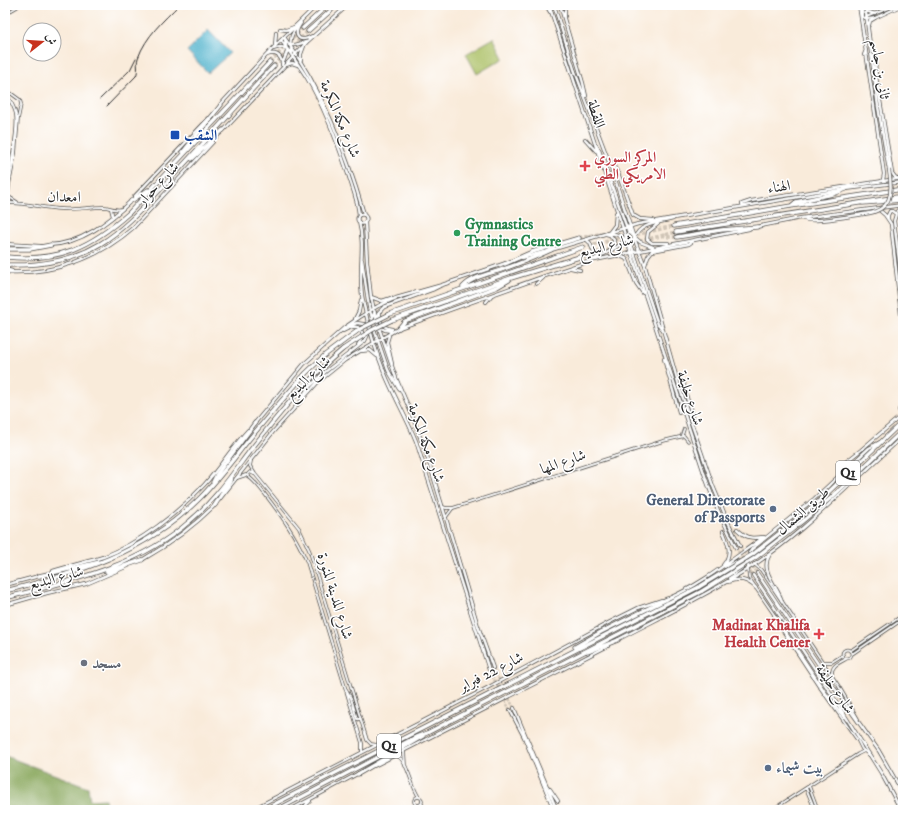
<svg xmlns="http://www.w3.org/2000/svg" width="908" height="815" viewBox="0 0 908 815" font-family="'IM FELL DW Pica',Amiri,serif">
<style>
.green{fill:#aabf64;stroke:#6a7548}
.forest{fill:#87a65a;stroke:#596842}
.water{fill:#4bb0ca;stroke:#3b6e7a}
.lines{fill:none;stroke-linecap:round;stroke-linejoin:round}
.major-tunnel{stroke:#d0c5b7;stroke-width:2.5;stroke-dasharray:2.5 1;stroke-linecap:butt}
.highway-tunnel{stroke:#d0c5b7;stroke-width:3.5;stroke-dasharray:3.5 2;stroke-linecap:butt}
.minor-casing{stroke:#4a4845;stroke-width:3.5}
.major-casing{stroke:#4a4845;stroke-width:4}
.highway-casing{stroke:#4a4845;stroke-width:5}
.minor{stroke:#fff;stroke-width:2}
.major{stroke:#fff;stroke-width:2.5}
.highway{stroke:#fff;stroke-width:3.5}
.tram{stroke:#2b2b2b;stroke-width:1}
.major-bridge-casing{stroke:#4a4845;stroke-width:4;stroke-linecap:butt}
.highway-bridge-casing{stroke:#4a4845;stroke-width:5;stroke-linecap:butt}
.major-bridge{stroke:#fff;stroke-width:2.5}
.highway-bridge{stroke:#fff;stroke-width:3.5}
.transit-dot{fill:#1a4fb4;stroke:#fff;stroke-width:1.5}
.health-dot{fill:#e0444e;stroke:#fff;stroke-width:1.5}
.leisure-dot{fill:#2e9e5b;stroke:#fff;stroke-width:1.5}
.service-dot{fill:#5c6f8a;stroke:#fff;stroke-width:1.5}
.worship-dot{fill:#6b7280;stroke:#fff;stroke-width:1.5}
.labels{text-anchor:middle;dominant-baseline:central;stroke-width:3;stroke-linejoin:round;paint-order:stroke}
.shield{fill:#fff;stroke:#6b6b6b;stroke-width:1}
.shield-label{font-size:14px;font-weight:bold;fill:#2b2b2b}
.street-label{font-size:15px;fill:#2b2b2b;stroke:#fff}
.transit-label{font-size:15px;font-weight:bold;fill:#164399;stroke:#fff;text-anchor:start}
.health-label{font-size:15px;font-weight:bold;fill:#be3a42;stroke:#fff;text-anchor:start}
.leisure-label{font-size:15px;font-weight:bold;fill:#27864d;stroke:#fff;text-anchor:start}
.service-label{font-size:15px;font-weight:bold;fill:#4e5e75;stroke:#fff;text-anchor:end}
.worship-label{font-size:15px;font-weight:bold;fill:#5b616d;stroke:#fff;text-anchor:start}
</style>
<rect width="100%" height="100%" fill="#fff"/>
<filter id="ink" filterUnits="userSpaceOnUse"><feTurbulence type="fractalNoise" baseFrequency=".025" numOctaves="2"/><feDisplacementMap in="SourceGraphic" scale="8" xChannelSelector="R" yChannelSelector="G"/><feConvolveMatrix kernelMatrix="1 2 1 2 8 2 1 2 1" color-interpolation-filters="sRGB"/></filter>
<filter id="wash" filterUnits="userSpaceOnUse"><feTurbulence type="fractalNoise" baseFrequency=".012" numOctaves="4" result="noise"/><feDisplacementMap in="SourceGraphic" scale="16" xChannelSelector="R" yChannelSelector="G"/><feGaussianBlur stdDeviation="0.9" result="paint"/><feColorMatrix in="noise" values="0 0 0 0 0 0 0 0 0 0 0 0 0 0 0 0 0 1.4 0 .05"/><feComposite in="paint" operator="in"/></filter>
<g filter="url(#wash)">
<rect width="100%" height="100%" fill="#f9ebda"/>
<!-- green -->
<path class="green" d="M494 38 504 58 477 74 466 54Z"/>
<!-- forest -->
<path class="forest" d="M5 756 88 787 90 800 105 799 107 809 104 810H5Z"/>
<!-- water -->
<path class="water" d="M208 30 230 53 208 73 187 51Z"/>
</g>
<g filter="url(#ink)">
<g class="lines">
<!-- major-tunnel -->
<path class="major-tunnel" d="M740 546 757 573
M736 548 753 575
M493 668 514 708
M489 670 510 710"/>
<!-- highway-tunnel -->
<path class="highway-tunnel" d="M293 46 308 31
M270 62 303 28
M274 66 287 52
M662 235 669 237H677
M579 238 608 232
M583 247 674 226
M586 255 676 232"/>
<!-- minor casing -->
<g class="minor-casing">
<path id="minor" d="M5 14 17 7
M866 17 897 5
M867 19 875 18 903 5
M5 89 20 100 21 104 18 119 15 154 9 185 8 195
M5 93C9 98 15 108 16 115 18 129 11 172 5 185
M5 191 9 197 6 202
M9 197 17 202
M6 203C24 202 42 208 61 209 75 210 89 207 104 207 110 207 115 211 122 209
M111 209 113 217
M682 435 684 429
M251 461 250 466 255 474 299 528 310 552 367 740 371 744 377 745
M249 476 248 474 250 472 254 474
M237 478 246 475C253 479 259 487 264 493 281 515 296 536 307 562L362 743V752
M443 507 446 508H453L663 441 684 436 688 441
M446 517 452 509
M754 564 761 570 838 685 858 719
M748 569 749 578 775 616
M779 625 821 689 858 741 862 749 869 755
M842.5 654a4.5 4.5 0 1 1 9 0a4.5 4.5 0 1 1-9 0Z
M850 651 903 615
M852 654 903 619
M822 662H832L843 655
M832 675C831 666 838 663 846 659
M346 689 351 698 357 719H361
M404 750 405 766
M396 755C408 760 411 787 419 797
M809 786 818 810
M806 788 815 810
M414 801a4 4 0 1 1 8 0a4 4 0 1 1-8 0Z
M422 804 424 810
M418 805 421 810
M772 810 858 754 864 751"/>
</g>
<!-- major casing -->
<g class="major-casing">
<path id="major" d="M546 5 550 12
M549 5 706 479 716 506 736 548
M554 5 574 69 611 167 634 238 645 266 679 386 692 425 713 486 728 522 740 546
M560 5 583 83 586 96
M859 5 884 174 883 180 879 182
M862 5 863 7 865 8
M865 5 878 107 889 170
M862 10 863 17 867 19
M866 11 875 14
M565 16V10
M301 23C293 34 297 44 312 36
M869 25 870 21 875 18
M280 29 286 30 294 27
M284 37C323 90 346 152 364 214
M281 40C290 53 299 65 307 78 325 108 337 141 348 174 352 187 358 201 359 215
M289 45H295L306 42
M275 46 276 33
M273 49 280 47 286 48
M292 54C289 43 290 35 297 27
M871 54 875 59 876 76 892 173 895 177 898 179
M267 55C275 52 281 55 282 63
M864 55 866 50
M301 60V54L304 46
M282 65 287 52 285 39
M286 65 292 63 298 65
M220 105 275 46 317 5
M223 131 308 41 348 5
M585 139 596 151
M596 145 599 150 628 231 640 242 653 247
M609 159 618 173 633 215 640 219 653 220
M846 189 903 182
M134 197 209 118
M742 204 751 201 903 178
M903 206 897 211 894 221 903 292
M878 209 885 215 891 224 903 333
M616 213 615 225 609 233C619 234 627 239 632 247L658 324 663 330
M357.5 219a4.5 4.5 0 1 1 9 0a4.5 4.5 0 1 1-9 0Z
M801 218C814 224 849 216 864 214
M888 219V215L890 211H892L896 214
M359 222C366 248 357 274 363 301 368 324 374 347 383 369 392 393 406 416 416 441L489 670
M365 222 367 261 371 297 377 322 396 378 412 415 427 456 452 538 478 626 493 668
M658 224 648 232 647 239 652 243H668
M756 227 801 218 903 205
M606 234 610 235 614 240V246L612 250
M587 240 590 243 594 253 590 261
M5 244 40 246
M49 245C81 244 109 222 131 201
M631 247C637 222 652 225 673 219
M551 250 638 224 841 190
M619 256 625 258 627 260 636 283 643 293
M522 258 544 252
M594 259C609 251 627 246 630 227
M362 260 369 307 372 318
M645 265 648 256 652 251 689 244 693 241
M571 268 580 270
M5 269 12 271
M5 272C53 275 98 259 134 227L213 142
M536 284 543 278
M371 297 382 301 391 298
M486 302 491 296
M380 313C379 322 383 328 392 329
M355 319 359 311 361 300
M377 320 378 313 384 307 434 289 440 286
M349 326 357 323 369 325
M379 327 385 330 391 331
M374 329 388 370 399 389
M343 331C352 326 361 323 363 336L358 345
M390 332 387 342 392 364
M361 351 370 350 377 356
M664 359 679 412
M684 382C684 396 693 409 692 423
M302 398 308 388 325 372 365 341 370 330 374 313
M899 410 903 409
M254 424 304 364 344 328 360 317 378 306 396 298 442 285 506 263
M840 474 847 461 861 450 903 414
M858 478 903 436
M219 500 273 432 318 382 345 360 399 328 545 276 590 261 749 229
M737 529C746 538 752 539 763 537
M723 531C728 543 733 554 723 565
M770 554C759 571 777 585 782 601
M142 560C170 544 193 527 216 504
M725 567 737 561 742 564V568L729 578
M748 569 749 553 752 549 814 499 869 448 880 442
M53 571C69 566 86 562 103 557 140 543 177 514 204 485 220 468 232 447 248 430
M757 573 835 689 879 751 903 793
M753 575 834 698 881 773 901 810
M727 582C740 578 747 579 756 588
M5 585 39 576
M667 599C703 584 732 559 764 537
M5 605 47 593 86 584 128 566
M774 615 829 698 844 717
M617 640C661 617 705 596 746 570 786 545 820 513 854 481
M514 708 557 810
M510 710 524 737 554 810
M374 766 608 646
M550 789 558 801
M251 810 487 688 610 622 638 608 662 600
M290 810 359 773
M304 810 306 805 310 801"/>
</g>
<!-- highway casing -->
<g class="highway-casing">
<path id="highway" d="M303 28 328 5
M308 31 337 5
M183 152 221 105
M192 159 223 130
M131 201 148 190
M863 203 903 200
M791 206 796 202 833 194 846 189
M674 226 791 206 903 189
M676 232 903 196
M677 237 721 230 757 227
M5 249H30L51 245
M7 257C59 262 91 247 129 213L270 62
M505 264 532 252 579 238
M7 265C39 266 72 261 100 244 128 227 149 201 171 178 206 141 239 103 274 66
M463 287C472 277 489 274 501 270 518 264 534 258 551 250
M390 314 583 247
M392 320 511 278 586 255
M399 328 405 321 410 319 497 287 509 280
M854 481 859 474
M213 482 217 474 255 423
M215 505 230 481 231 476
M791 524 816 504 903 421
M794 528 832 497 903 430
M107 572 142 560
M39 576 100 562
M5 591C80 572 144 554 200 498 219 479 234 458 251 437 269 415 287 394 306 373L325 355 360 329
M5 598C71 581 138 567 190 521 214 501 231 476 249 452 278 415 307 379 343 349
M575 647 601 632 667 599
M588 652 618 640
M358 774 423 736
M263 810 699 587
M277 810 416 737 427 733 702 591"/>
</g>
<!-- minor -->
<use href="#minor" class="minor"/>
<!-- major -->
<use href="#major" class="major"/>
<!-- highway -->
<use href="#highway" class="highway"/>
<!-- tram -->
<path class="tram" d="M100 99 130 70 136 58
M107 106 136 76C139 70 136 64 138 58 146 36 163 21 179 5"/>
<!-- major-bridge casing -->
<g class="major-bridge-casing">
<path id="major-bridge" d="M864 214C892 211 893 193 889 170"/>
</g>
<!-- highway-bridge casing -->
<g class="highway-bridge-casing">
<path id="highway-bridge" d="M360 329 390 314
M343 349 372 330 392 320
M699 587 753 554 791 524
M702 591 755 558 794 528"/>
</g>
<!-- major-bridge -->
<use href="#major-bridge" class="major-bridge"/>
<!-- highway-bridge -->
<use href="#highway-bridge" class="highway-bridge"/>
</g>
</g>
<!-- markers -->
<rect class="transit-dot" x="170" y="130" width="10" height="10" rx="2"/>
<g class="health-dot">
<path d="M583 160h4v4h4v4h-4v4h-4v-4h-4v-4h4z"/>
<path d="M817 628h4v4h4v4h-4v4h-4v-4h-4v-4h4z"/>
</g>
<circle class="leisure-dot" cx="457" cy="233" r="4"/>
<g class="service-dot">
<circle cx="773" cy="509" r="4"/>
<circle cx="768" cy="768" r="4"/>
</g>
<circle class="worship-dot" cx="84" cy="663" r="4"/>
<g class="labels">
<!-- shield labels -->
<g class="shield">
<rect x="836" y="461" width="24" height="24" rx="3"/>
<rect x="377" y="734" width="24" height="24" rx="3"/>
</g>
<g class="shield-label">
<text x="848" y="473">Q1</text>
<text x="389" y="746">Q1</text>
</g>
<!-- street labels -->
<g class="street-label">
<text transform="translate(880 69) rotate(81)">ثانى بن جاسم</text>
<text transform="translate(596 114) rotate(72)">اللقطة</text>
<text transform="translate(340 119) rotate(67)">شارع مكة المكرمة</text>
<text transform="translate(158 184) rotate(-47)">شارع حوار</text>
<text transform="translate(779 187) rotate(-9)">الهناء</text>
<text transform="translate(64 197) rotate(1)">امعدان</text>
<text transform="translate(606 246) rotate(-14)">شارع البديع</text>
<text transform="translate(308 378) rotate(-44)">شارع البديع</text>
<text transform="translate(690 398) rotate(72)">شارع خليفة</text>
<text transform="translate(426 443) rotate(70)">شارع مكة المكرمة</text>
<text transform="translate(563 462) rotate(-19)">شارع المها</text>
<text transform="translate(803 511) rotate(-41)">طريق الشمال</text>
<text transform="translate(56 578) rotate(-15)">شارع البديع</text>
<text transform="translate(335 596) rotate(73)">شارع المدينة المنورة</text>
<text transform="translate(491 672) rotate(-27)">شارع 22 فبراير</text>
<text transform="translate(835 689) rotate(55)">شارع خليفة</text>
</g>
<!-- transit labels -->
<g class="transit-label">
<text x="184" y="135">الشقب</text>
</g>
<!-- health labels -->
<g class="health-label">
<text x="594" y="157">المركز السوري<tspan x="594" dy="17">الامريكي الطبي</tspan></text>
<text x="810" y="625" text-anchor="end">Madinat Khalifa<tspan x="810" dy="17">Health Center</tspan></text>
</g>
<!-- leisure labels -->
<g class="leisure-label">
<text x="465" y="224">Gymnastics<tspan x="465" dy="17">Training Centre</tspan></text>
</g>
<!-- service labels -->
<g class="service-label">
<text x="765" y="500">General Directorate<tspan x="765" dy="17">of Passports</tspan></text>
<text x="776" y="768" text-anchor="start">بيت شيماء</text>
</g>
<!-- worship labels -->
<g class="worship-label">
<text x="92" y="663">مسجد</text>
</g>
</g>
<!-- margin -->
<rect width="908" height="815" fill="none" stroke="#fff" stroke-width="20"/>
<!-- north arrow -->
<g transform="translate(42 42) rotate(73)"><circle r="19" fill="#ffffff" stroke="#aaaaaa"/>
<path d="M0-3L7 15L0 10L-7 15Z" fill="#c8321e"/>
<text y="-6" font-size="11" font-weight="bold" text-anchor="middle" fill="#2b2b2b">ش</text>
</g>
</svg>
